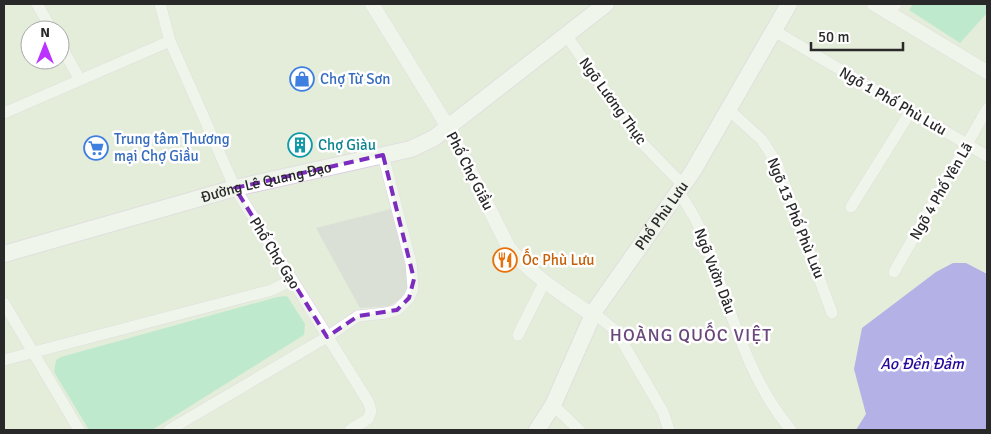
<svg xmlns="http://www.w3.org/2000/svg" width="991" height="434" viewBox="0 0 991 434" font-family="Signika,sans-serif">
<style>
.green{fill:#93e5bd}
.plaza{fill:#dae0d5}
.water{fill:#7868f3}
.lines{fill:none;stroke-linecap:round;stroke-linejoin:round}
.minor-casing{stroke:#dccfe3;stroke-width:12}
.tertiary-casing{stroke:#dccfe3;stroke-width:15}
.secondary-casing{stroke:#dccfe3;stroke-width:18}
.minor{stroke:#fff;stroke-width:11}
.tertiary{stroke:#fff;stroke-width:14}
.secondary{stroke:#fff;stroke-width:16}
.marked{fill:none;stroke:#7b2cbf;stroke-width:4;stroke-dasharray:10 6;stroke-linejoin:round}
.labels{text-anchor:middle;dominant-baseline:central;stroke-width:5;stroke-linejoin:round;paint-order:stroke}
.shop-label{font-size:15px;fill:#366cbe;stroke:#fff;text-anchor:start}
.street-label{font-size:15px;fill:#292929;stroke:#fff}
.culture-label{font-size:15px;fill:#0d838f;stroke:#fff;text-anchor:start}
.food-label{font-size:15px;fill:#c56008;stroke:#fff;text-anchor:start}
.water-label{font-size:16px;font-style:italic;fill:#25089d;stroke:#fff}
.quarter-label{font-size:18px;letter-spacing:1px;fill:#6a487b;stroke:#fff}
</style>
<rect width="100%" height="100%" fill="#e4ecda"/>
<!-- green -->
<path class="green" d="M913 4H987V13L960 43 909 10Z
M287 296 305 324 304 335 152 430H89L54 372 56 360 61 357 277 297Z"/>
<!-- plaza -->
<path class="plaza" d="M391 209 407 270 408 286 401 299 389 306 360 308 316 228Z"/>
<!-- water -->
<path class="water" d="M953 263H966L987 274V430H856L866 414 854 369 862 328 936 272Z"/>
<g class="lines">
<!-- minor casing -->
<g class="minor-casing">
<path id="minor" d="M37 4 52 30
M160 4 170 41 235 188 369 403 371 411 368 419 350 430
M889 13 896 4
M773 30 987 156
M566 35 640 141 684 186
M80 80 170 41
M728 109 762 140 777 164 832 313
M4 113 80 80 60 44
M679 192C686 204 695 216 700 229 728 296 743 374 791 430
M851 207 911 111
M894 272 987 109
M4 303 79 430
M594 313 616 331 663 412 669 430
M518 335 545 281
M4 360 272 290 292 280
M553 405 579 430
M169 430 327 337 358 316 386 313 397 310 409 298 413 289 411 263 383 155"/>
</g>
<!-- tertiary casing -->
<g class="tertiary-casing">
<path id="tertiary" d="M372 4 448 127 509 248C532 276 564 295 593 316
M874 4 987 72"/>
</g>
<!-- secondary casing -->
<g class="secondary-casing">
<g id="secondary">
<path id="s1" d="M4 254 235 188 411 149 434 138 606 4"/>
<path id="s2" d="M537 430 553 405 595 310 693 171 789 4"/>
</g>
</g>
<!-- minor -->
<use href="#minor" class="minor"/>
<!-- tertiary -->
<use href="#tertiary" class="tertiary"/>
<!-- secondary -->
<use href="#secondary" class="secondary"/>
</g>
<!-- marked area -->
<path d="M0 0H991V434H0ZM383 155 414 279 409 298 397 310 358 316 327 337 235 188Z" fill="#e4ecda" fill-opacity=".55" fill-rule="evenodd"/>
<path class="marked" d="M383 155 414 279 409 298 397 310 358 316 327 337 235 188Z"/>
<!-- icons -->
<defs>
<g id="shop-ring" transform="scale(1.25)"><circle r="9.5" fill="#fff" stroke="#3f7fe0" stroke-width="1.5"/><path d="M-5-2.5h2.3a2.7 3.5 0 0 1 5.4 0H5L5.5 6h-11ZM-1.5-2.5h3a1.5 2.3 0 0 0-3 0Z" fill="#3f7fe0"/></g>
<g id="building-ring" transform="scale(1.25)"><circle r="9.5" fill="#fff" stroke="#0f9aa8" stroke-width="1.5"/><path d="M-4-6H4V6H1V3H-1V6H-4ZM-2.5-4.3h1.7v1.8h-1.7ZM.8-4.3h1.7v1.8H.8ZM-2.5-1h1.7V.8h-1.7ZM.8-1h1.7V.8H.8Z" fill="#0f9aa8"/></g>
<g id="supermarket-ring" transform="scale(1.25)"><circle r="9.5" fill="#fff" stroke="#3f7fe0" stroke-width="1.5"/><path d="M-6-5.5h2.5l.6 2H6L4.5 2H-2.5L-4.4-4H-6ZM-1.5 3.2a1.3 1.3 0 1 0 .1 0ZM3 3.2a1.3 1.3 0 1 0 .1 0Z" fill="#3f7fe0"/></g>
<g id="restaurant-ring" transform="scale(1.25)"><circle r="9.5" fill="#fff" stroke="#e8710a" stroke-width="1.5"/><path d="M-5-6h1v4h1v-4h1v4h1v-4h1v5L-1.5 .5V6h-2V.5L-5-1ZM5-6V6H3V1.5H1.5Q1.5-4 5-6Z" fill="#e8710a"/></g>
</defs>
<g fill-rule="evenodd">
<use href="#shop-ring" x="302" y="79"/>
<use href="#building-ring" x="300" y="145"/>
<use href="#supermarket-ring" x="96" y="148"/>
<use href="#restaurant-ring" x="505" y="260"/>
</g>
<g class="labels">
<!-- shop labels -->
<g class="shop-label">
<text x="320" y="79">Chợ Từ Sơn</text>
<text x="114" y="139">Trung tâm Thương<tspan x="114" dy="17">mại Chợ Giầu</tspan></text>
</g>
<!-- street labels -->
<g class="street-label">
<text transform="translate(613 101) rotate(54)">Ngõ Lương Thực</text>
<text transform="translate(893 101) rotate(30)">Ngõ 1 Phố Phù Lưu</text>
<text transform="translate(470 171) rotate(63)">Phố Chợ Giầu</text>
<text stroke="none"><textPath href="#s1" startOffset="272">Đường Lê Quang Đạo</textPath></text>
<text transform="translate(941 191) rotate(-60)">Ngõ 4 Phố Yên Lã</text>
<text stroke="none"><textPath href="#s2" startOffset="249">Phố Phù Lưu</textPath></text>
<text transform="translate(796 218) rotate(68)">Ngõ 13 Phố Phù Lưu</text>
<text transform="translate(275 253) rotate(58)">Phố Chợ Gạo</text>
<text transform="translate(715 271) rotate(69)">Ngõ Vườn Dâu</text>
</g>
<!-- culture labels -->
<g class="culture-label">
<text x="318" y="145">Chợ Giàu</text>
</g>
<!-- food labels -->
<g class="food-label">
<text x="522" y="260">Ốc Phù Lưu</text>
</g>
<!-- water labels -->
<g class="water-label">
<text x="922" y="364">Ao Đền Đầm</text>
</g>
<!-- quarter labels -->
<g class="quarter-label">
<text x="691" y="335">HOÀNG QUỐC VIỆT</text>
</g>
</g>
<!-- border -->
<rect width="991" height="434" fill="none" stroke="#292929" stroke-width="10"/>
<!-- north arrow -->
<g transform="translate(45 45)"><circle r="24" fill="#ffffff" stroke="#a9a9a9"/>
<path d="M0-4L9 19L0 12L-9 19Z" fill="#bb33ff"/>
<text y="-8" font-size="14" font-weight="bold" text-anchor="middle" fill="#292929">N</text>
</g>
<!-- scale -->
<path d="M811 42v8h92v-8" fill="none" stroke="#292929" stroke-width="2.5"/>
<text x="818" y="42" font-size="15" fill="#292929" stroke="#ffffff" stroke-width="4" paint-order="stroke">50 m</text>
</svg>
